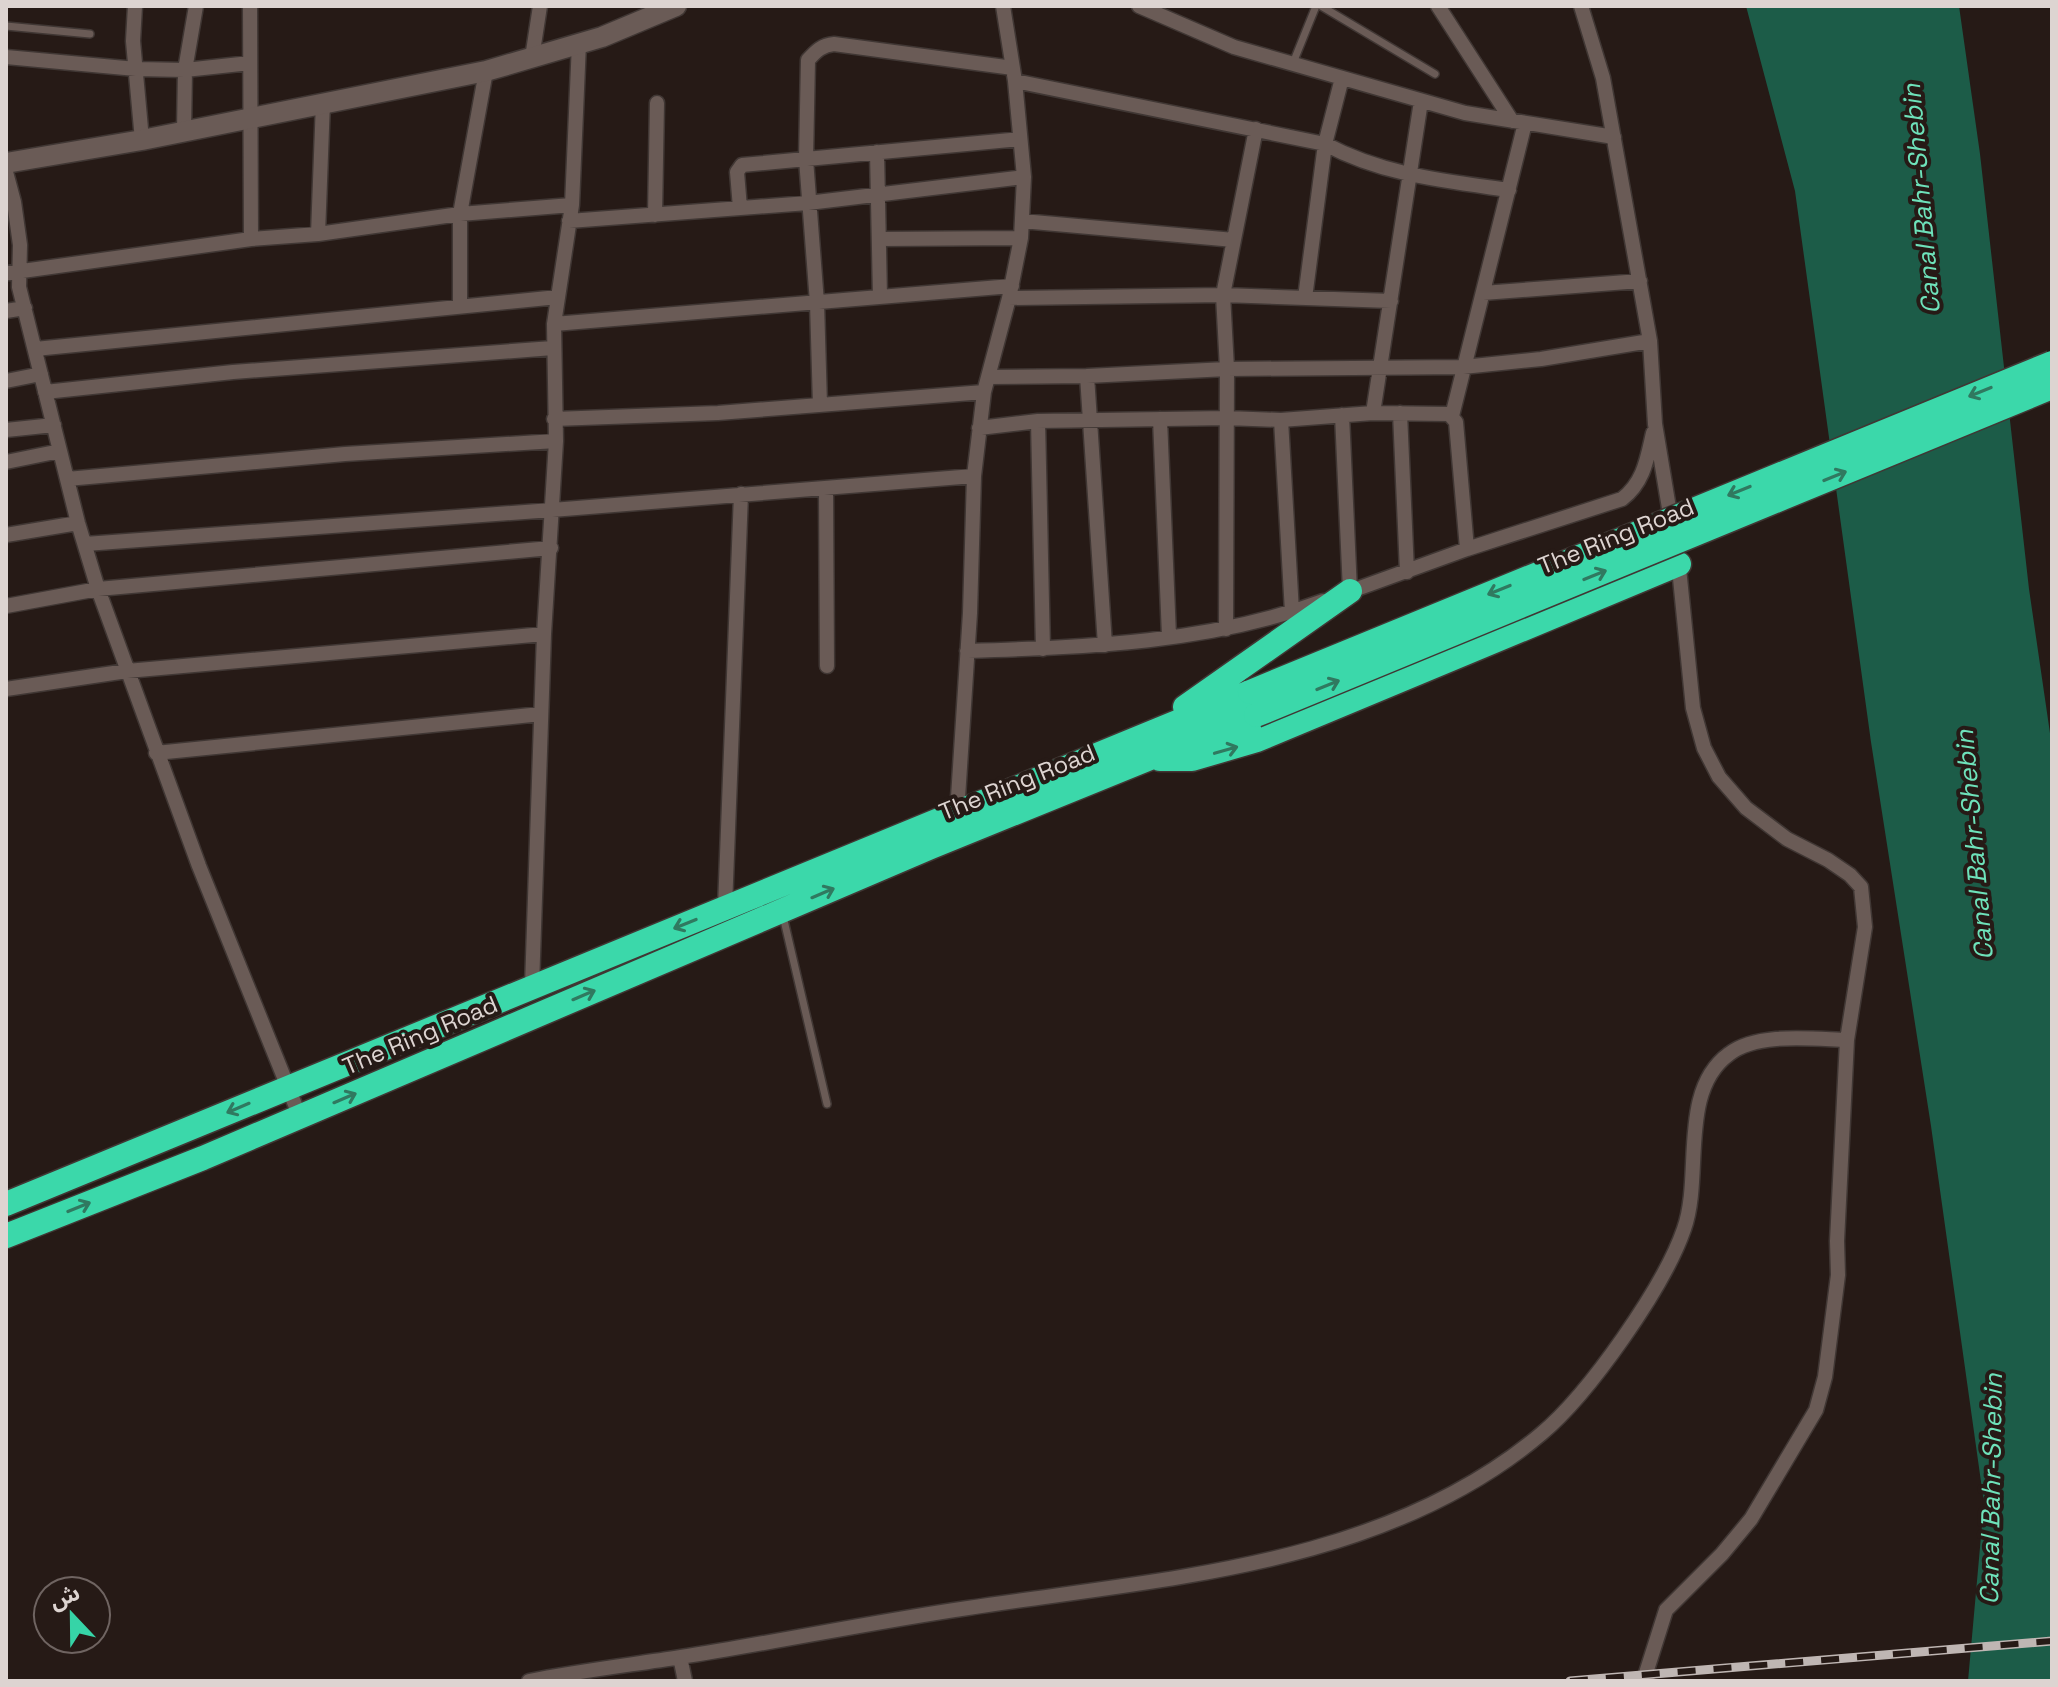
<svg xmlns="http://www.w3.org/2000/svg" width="2058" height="1687" viewBox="0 0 2058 1687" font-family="'Space Grotesk','Noto Sans Arabic',sans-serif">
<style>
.water{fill:#1c5c48}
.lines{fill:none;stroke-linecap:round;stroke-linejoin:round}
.lane-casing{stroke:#403734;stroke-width:10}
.street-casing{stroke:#403734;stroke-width:17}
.secondary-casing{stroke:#403734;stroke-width:23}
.highway-casing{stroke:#403734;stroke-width:27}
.lane{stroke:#6a5b56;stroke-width:7}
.street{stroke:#6a5b56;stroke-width:14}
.secondary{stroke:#6a5b56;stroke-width:20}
.highway{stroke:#3bd8aa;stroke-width:24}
.rail-casing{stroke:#bfb6b3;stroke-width:9}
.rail{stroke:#261a16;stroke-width:6;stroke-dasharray:18;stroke-linecap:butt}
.highway-bridge-casing{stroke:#403734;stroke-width:27;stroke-linecap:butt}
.highway-bridge{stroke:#3bd8aa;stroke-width:24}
.oneway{stroke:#307960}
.labels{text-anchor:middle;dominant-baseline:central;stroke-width:8;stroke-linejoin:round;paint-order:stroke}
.street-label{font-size:24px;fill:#ddd4d1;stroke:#261a16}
.water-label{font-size:26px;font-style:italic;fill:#6ee2ba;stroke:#261a16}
</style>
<rect width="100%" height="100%" fill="#261a16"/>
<!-- water -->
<path class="water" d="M1746 6H1959L1980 154 2029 589 2052 747V1681H1968L1984 1503 1931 1126 1871 742 1795 191Z"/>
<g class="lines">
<!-- lane casing -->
<g class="lane-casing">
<path id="lane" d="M1321 6 1435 74
M6 26 90 34
M1293 63 1316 6
M783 916 827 1104"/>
</g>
<!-- street casing -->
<g class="street-casing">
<path id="street" d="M135 6 133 41 142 140
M250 6 251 239
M1139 6 1234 47 1465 113 1614 137
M1438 6 1512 121
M1581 6 1603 78 1650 341 1655 424 1672 526
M6 57 136 69 185 70 250 63
M532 58 540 6
M1015 81 1325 144C1383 175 1445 181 1509 190
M184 131 185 70 196 6
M877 152 880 297
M6 172 14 202 20 245 19 287 78 523 98 589 199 866 300 1117
M740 208 737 172 742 165 1020 139
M655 215 657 103
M569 221 808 203 1024 177
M1022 221 1234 240
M318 234 323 102
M880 239 1021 238
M8 273 251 239 318 234 460 214 572 205
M1483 293 1640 281
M1009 298 1223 295 1391 301
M1305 298 1325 144 1342 78
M460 305V214L486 71
M6 311 25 308
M554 324 1012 286
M35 349 558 297
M1087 376 1105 645
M989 377 1087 376 1227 369 1463 367 1541 359 1650 341
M6 381 41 374
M45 392 233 372 553 348
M820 405 817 303 806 159 808 60C816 51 822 45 834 44L1013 68
M1373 413 1421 101
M1400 413 1407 572
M1342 415 1350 591
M1452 416 1525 123
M554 419 718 413 984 392
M1160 419 1169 636
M1281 420 1292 612
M1038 421 1043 649
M979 428 1038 421 1227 418 1281 420 1373 413 1449 414 1456 422 1467 549
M6 430 54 425
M6 462 60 451
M67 479 345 454 556 441
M826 488 827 666
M6 535 78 523
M85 544 552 510 974 476
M1343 594 1467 549 1622 499C1644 482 1647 459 1653 433
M6 606 98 589 551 548
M1226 629 1227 369 1223 295 1256 129
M967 651C1087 647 1210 643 1323 601
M6 689 127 671 544 634
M156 753 541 714
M957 813 970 613 974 476 984 392 1009 298 1021 238 1024 177 1015 81 1003 6
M725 907 741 494
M532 986 544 634 556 441 554 324 572 205 579 43
M680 1657 685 1681
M529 1681C579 1671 630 1665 681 1657 777 1642 872 1622 968 1608 1163 1578 1383 1567 1541 1434 1589 1394 1664 1287 1684 1229 1703 1176 1678 1091 1729 1054 1757 1032 1813 1039 1847 1040
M1647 1681 1646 1673 1666 1610 1722 1554 1751 1519 1816 1410 1825 1377 1838 1275 1837 1241 1847 1040 1865 927 1861 887 1850 875 1828 860 1787 839 1746 808 1719 777 1704 748 1693 708 1678 558"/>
</g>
<!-- secondary casing -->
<g class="secondary-casing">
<path id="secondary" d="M6 163 142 140 486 71 602 37 676 6"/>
</g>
<!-- highway casing -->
<g class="highway-casing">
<path id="highway" d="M1185 707 1350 591
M1160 759H1192L1257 740 1679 564
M6 1204 1250 692
M6 1236 203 1158 931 847 1256 715"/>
</g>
<!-- lane -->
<use href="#lane" class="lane"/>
<!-- street -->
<use href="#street" class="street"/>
<!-- secondary -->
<use href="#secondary" class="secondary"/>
<!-- highway -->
<use href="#highway" class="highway"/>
<!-- rail casing -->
<g class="rail-casing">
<path id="rail" d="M1570 1681 2052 1641"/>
</g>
<!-- rail -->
<use href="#rail" class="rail"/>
<!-- highway-bridge casing -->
<g class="highway-bridge-casing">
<path id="highway-bridge" d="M1250 692 2052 363
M1256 715 2052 387"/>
</g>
<!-- highway-bridge -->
<use href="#highway-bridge" class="highway-bridge"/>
</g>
<!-- one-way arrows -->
<defs><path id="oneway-shaft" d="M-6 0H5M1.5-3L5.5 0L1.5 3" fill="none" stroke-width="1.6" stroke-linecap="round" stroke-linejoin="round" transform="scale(2)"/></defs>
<g class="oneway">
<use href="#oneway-shaft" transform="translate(1980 392) rotate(158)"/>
<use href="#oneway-shaft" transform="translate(1835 476) rotate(-22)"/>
<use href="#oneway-shaft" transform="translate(1739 491) rotate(158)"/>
<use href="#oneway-shaft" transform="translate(1595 575) rotate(-22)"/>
<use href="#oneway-shaft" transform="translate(1499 590) rotate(158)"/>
<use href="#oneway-shaft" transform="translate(1328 685) rotate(-22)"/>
<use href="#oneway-shaft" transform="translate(1226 750) rotate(-16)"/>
<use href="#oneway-shaft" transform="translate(823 893) rotate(-23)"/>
<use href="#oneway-shaft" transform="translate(685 924) rotate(158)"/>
<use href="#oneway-shaft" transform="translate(584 995) rotate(-23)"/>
<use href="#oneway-shaft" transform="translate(345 1098) rotate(-23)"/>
<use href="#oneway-shaft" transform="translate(238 1108) rotate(157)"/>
<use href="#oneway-shaft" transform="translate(79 1207) rotate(-22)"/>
</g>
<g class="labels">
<!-- street labels -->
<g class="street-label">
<text transform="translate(1616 536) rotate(-22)">The Ring Road</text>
<text transform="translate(1017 782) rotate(-22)">The Ring Road</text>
<text transform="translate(420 1035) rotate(-23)">The Ring Road</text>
</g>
<!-- water labels -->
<g class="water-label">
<text transform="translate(1921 199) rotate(-95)">Canal Bahr-Shebin</text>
<text transform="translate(1974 845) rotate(-95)">Canal Bahr-Shebin</text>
<text transform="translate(1991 1489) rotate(-89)">Canal Bahr-Shebin</text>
</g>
</g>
<!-- border -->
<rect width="2058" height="1687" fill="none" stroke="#ddd4d1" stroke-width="16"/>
<!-- north arrow -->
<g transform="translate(72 1615) rotate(338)"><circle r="38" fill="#261a16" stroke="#6f6461" stroke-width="2"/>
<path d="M0-6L14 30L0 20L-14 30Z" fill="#36d4a7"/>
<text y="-12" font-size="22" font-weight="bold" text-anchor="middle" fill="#ddd4d1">ش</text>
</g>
</svg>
